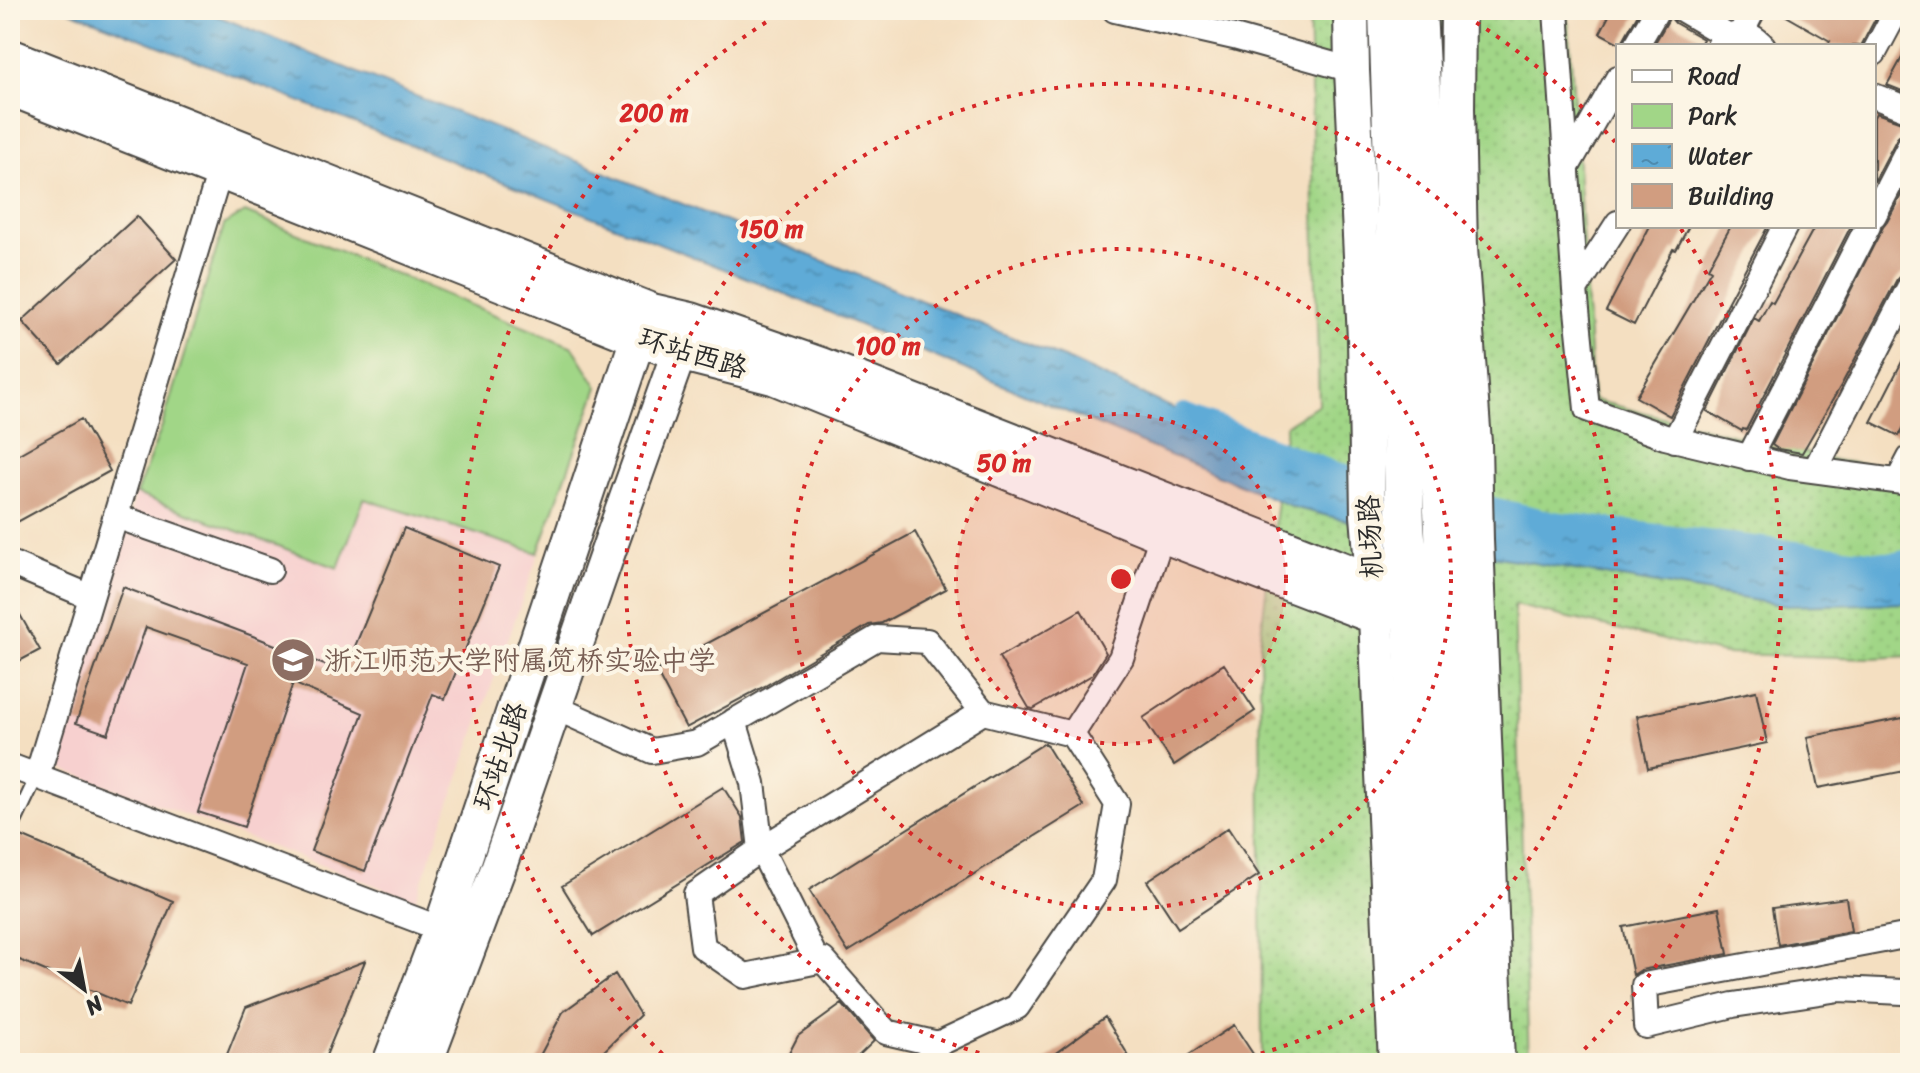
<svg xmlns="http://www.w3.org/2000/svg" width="1920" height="1073" viewBox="0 0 1920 1073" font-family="Sriracha,'LXGW WenKai TC',sans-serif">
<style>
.built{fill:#f7d0cf}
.grass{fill:url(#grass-dots);stroke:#668059;stroke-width:2}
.park{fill:#a1d687;stroke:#668059;stroke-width:2}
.water{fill:url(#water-ripples);stroke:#446b81;stroke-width:2}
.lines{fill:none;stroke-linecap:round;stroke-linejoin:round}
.canal{stroke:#5eabd7;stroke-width:24}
.building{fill:#d19d80}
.lane-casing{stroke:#494642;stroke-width:16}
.street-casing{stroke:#494642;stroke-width:28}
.secondary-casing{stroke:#494642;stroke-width:38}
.primary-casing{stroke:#494642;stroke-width:42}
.lane{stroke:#fff;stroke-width:12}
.street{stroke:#fff;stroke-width:24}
.secondary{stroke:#fff;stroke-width:34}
.primary{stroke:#fff;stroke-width:38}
.ring{fill:none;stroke:#d62828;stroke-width:4;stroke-dasharray:4 8}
.labels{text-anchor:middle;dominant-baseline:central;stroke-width:8;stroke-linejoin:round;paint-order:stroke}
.street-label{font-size:28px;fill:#2b2b2b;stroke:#fcf5e5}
.education-label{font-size:28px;fill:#785e54;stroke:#fcf5e5;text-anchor:start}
.centre{fill:#d62828;stroke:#fcf5e5;stroke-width:4}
.ring-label{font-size:24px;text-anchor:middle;font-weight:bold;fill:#d62828;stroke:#fcf5e5;stroke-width:8;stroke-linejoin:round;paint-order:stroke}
</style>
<defs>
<pattern id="grass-dots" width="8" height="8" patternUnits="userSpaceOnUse" patternTransform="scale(2)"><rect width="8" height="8" fill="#a1d687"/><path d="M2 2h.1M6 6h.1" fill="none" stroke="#8bb875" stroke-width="1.8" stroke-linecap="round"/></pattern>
<pattern id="water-ripples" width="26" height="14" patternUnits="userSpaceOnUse" patternTransform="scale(2)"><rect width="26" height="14" fill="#5eabd7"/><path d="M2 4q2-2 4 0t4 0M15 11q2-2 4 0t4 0" fill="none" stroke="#4e8baf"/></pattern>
</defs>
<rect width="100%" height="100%" fill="#fcf5e5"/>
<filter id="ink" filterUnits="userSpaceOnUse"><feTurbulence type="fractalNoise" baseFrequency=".0125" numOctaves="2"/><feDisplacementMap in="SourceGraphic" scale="16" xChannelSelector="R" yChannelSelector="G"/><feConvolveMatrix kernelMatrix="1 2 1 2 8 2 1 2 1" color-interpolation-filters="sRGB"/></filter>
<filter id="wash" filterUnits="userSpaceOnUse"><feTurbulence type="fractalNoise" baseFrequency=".006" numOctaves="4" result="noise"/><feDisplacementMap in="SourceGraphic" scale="32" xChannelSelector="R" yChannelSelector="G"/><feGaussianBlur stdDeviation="1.8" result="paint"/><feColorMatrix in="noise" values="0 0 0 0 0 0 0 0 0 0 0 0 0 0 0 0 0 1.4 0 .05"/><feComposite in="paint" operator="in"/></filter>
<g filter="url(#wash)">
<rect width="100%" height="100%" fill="#f4dfc1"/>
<!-- built -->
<path class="built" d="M245 212 573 347 598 387 415 900 54 766 136 494 162 426 224 225Z"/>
<!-- grass -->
<path class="grass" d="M1309 10H1568L1593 400 1839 461 1910 469V656L1873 658 1724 654 1514 605 1529 1063H1262L1260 642 1286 425 1319 404Z"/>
<!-- park -->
<path class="park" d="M245 212 573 347 598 387 538 553 364 499 338 568 136 494 162 426 224 225Z"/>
<!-- water -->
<path class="water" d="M68 10H203L1071 361 1339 485 1788 562 1910 563V603L1787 606 1491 556 1296 508 752 280Z"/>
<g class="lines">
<!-- canal -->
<path class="canal" d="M1184 415 1332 473 1383 485
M1462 502 1552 523 1892 565 1910 561"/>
</g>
<g id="blocks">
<!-- building -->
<path class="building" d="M1612 10H1640L1621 44 1600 33Z
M1776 10H1880L1861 46H1827L1830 41Z
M1670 17 1675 23 1703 39 1699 46H1653Z
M1910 43V94L1887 85Z
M1876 113 1910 125V130L1903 132 1897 138 1874 182V117Z
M1910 178V260L1903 273 1897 279 1843 382 1802 453 1778 449 1772 445 1883 227 1887 222Z
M137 216 176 259 61 364 22 321Z
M1650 226H1689L1676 250 1673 249 1634 325 1606 311Z
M1731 226H1768L1727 303H1728L1670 416 1636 397 1711 270 1708 268Z
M1815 226H1851L1746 430 1743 429 1742 431 1707 411 1754 318 1759 321 1770 301 1773 303Z
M1910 346V415L1899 436 1871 422Z
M81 419 110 471 10 526V459Z
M404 528 499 567 445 699 433 694 365 871 311 851 363 713 293 683 244 827 198 812 248 663 146 627 108 734 76 723 123 587 258 638 344 673Z
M915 532 946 589 882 623 869 625 765 686 686 728 656 671Z
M10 597 40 650 10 666Z
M1081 610 1106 653 1092 675 1033 709 1029 708 999 657Z
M1224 664 1255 711 1174 765 1143 718Z
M1756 691 1767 743 1648 768 1637 716Z
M1903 718 1910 754V770L1818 788 1807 737Z
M1045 743 1084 806 848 952 809 890Z
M723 787 742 817 745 842 593 936 562 886Z
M1228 828 1259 875 1178 928 1147 881Z
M19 835 173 901 128 1006 10 956V842L16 840Z
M1846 898 1851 931 1778 945 1772 908Z
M1719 908 1728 954 1641 970 1633 975 1623 927Z
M365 961 323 1063H240L226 1057 246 1007Z
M615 974 640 1015 604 1051 597 1063H536L563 1012Z
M842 1004 874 1041 851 1063H784L798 1036Z
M1105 1017 1133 1063H1042Z
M1234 1025 1259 1063H1177Z"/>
</g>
</g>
<g filter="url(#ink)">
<use href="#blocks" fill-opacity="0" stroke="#494642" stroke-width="2"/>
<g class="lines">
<!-- lane casing -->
<g class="lane-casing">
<path id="lane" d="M10 833 37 776"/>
</g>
<!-- street casing -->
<g class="street-casing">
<path id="street" d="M1115 10 1234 37 1352 70
M1556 10 1575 290 1587 409 1665 437 1790 467 1910 483
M1683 10 1729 37
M1741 33 1753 10
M1636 46 1657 10
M1719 46C1732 30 1750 31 1763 46
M1874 53 1897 10
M1874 96 1910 110
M1567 167 1618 78
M1874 215 1910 145
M1575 290 1618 223
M1675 440 1785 226
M1749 458 1868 226
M1815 470 1910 286
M1898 481 1910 458
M116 516 270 570
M10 563 91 597
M554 707 652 751 697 743 877 638 927 641 983 712 1072 734 1117 804 1104 880 1017 1007 938 1044 886 1032 823 960 745 976 703 947 696 894 761 849 983 712
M734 721 753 783 761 849 817 961
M1072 734 1121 658 1162 535
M10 766 441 929
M37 776 220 171
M1910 935 1644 985 1646 1026 1733 1005 1839 989 1903 992 1910 989"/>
</g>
<!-- secondary casing -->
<g class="secondary-casing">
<path id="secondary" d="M1351 10 1352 70 1365 339 1368 515 1376 617 1396 1063
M1458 10 1457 108 1460 248 1474 443 1476 540 1497 1063
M10 56 652 311 691 320 821 365 1372 581
M10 88 638 338 679 353 773 377 1162 535 1376 617
M390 1063 441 929 638 338 648 318
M425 1063 498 869 611 543 686 333"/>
</g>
<!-- primary casing -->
<g class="primary-casing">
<path id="primary" d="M1388 10 1405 525 1411 600 1429 1063
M1417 10 1444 530 1463 1063
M1376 617 1406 554"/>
</g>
<!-- lane -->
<use href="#lane" class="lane"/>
<!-- street -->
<use href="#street" class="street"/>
<!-- secondary -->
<use href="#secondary" class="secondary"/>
<!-- primary -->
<use href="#primary" class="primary"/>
</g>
</g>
<!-- distance rings -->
<circle cx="1121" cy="579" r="165" fill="#d62828" fill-opacity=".12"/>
<g class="ring">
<circle cx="1121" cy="579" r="165"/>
<circle cx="1121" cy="579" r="330"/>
<path d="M1014 1062A495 495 0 1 1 1228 1062"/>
<path d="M671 1062A660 660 0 0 1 786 10M1456 10A660 660 0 0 1 1615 142M1681 229A660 660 0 0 1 1571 1062"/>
</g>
<!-- icons -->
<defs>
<g id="school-disc" transform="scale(2.3)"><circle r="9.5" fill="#8d6e63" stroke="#fcf5e5"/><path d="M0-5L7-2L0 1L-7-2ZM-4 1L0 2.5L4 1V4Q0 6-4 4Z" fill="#fff"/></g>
</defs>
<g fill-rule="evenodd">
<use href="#school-disc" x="293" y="660"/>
</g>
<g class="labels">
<!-- street labels -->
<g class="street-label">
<text transform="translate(693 353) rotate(17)">环站西路</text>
<text transform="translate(1370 537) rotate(-93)">机场路</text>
<text transform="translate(500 756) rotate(-71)">环站北路</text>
</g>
<!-- education labels -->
<g class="education-label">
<text x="324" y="660">浙江师范大学附属笕桥实验中学</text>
</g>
</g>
<circle cx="1121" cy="579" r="12" class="centre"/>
<g class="ring-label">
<text x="654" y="121">200 m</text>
<text x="771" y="237">150 m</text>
<text x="888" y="354">100 m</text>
<text x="1004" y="471">50 m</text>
</g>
<!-- margin -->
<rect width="1920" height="1073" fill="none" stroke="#fcf5e5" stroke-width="40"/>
<!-- legend -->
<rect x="1616" y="44" width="260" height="184" fill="#fcf5e5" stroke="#a8a49b" stroke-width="2"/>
<rect x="1632" y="70" width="40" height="12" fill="#ffffff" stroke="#a8a49b" stroke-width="2"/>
<text x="1688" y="84" font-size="24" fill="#2b2b2b">Road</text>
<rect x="1632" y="104" width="40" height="24" fill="#a1d687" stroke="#a8a49b" stroke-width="2"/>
<text x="1688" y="124" font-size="24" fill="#2b2b2b">Park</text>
<rect x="1632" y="144" width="40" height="24" fill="url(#water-ripples)" stroke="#a8a49b" stroke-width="2"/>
<text x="1688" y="164" font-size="24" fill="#2b2b2b">Water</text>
<rect x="1632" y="184" width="40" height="24" fill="#d19d80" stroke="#a8a49b" stroke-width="2"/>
<text x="1688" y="204" font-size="24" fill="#2b2b2b">Building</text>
<!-- north arrow -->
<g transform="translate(84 989) rotate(148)" stroke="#fcf5e5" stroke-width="6" paint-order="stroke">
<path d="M0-6L14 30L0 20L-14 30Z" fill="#2b2b2b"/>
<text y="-12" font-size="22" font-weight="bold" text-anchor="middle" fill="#2b2b2b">N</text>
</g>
</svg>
